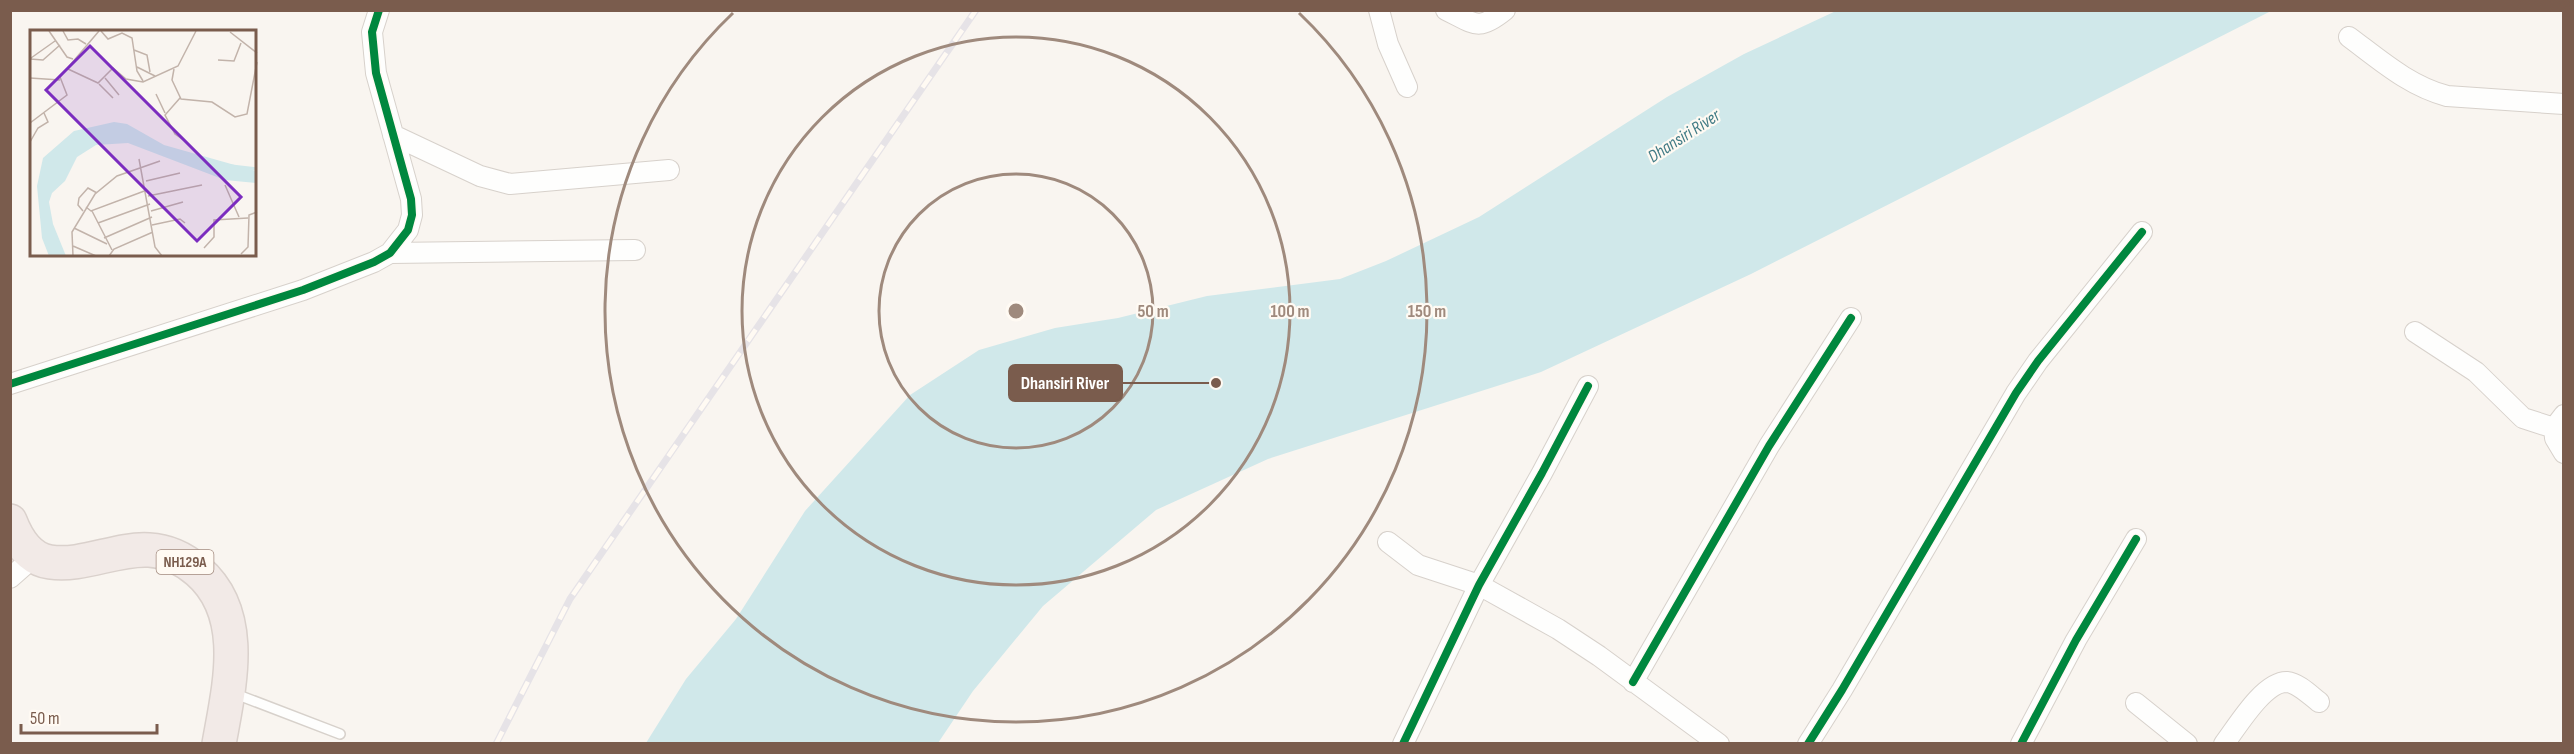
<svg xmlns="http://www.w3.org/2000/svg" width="2574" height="754" viewBox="0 0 2574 754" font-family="'Sofia Sans Condensed',sans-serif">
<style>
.water{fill:#d0e8ea}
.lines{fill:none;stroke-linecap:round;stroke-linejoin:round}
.lane-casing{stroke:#d7d1cb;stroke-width:12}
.street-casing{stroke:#d7d1cb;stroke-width:22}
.highway-casing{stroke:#dad1cc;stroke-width:36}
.lane{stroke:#fefefd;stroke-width:9}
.street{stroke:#fefefd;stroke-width:20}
.highway{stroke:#f2eae7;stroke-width:33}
.rail-casing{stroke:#e6e3e7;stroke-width:7}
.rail{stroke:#fffaf3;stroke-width:4.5;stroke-dasharray:14;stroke-linecap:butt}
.cycleway-casing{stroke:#fffaf3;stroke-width:11}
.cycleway{stroke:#00873e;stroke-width:8}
.ring{fill:none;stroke:#9f8a7d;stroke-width:3}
.labels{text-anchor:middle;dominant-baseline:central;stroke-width:4.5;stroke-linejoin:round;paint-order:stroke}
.shield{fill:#fffaf3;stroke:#a28b7f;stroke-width:1.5}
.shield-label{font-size:15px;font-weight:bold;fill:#7a5c4d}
.water-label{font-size:18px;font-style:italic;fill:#437c86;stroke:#fffaf3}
.inset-river{fill:none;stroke:#d0e8ea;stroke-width:3}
.inset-road{fill:none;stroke:#c2b3aa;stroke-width:1.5}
.view{fill:#7b2cbf;fill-opacity:0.15;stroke:#7b2cbf;stroke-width:3}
.inset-edge{fill:none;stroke:#7a5c4d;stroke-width:3}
.centre{fill:#9f8a7d;stroke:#fffaf3;stroke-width:3}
.ring-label{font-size:18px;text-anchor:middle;font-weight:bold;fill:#9f8a7d;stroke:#fffaf3;stroke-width:4.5;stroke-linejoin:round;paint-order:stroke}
.leader{fill:none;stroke:#7a5c4d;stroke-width:2}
.callout-dot{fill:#7a5c4d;stroke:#fffaf3;stroke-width:2}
.callout{fill:#7a5c4d;stroke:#7a5c4d;stroke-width:2}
.callout-label{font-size:18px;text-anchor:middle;font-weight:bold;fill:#fff}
</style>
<rect width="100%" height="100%" fill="#f9f5f0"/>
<!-- water -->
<path class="water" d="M1838 10 2271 11 1751 274 1541 372 1268 459 1156 510 1043 606 973 691 938 743H646L686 679 736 619 805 511 910 395 979 350 1055 328 1118 318 1207 296 1340 279 1386 261 1479 217 1667 97 1744 54Z"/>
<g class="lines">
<!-- lane casing -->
<g class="lane-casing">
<path id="lane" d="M233 693 340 734"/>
</g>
<!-- street casing -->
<g class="street-casing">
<path id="street" d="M1379 10 1388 44 1407 87
M1446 10C1475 24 1478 32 1505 10
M2349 37C2380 60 2409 86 2447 96L2564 104
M393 135 480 176 510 184 669 170
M390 253 635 250
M2415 332 2476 372 2523 418 2554 428
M10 384 303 290 374 262 390 253 408 230 412 215 411 199 376 73 372 32 379 10
M2564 415 2554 428 2555 438 2564 453
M1388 542 1418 565 1479 585 1558 629 1599 656 1719 744
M10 578 35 556
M1633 682 1769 446 1851 318
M2136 703 2187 744
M1403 744 1479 585 1542 473 1588 386
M1808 744 1842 690 2016 393 2038 361 2142 232
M2021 744 2076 640 2136 539
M2224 744C2237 727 2264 681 2287 682 2298 683 2310 695 2319 702"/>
</g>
<!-- highway casing -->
<g class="highway-casing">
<path id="highway" d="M10 521C17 539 29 559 50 562 83 567 116 548 149 550 168 551 184 559 198 571 248 614 229 687 219 744"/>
</g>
<!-- lane -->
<use href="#lane" class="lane"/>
<!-- street -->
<use href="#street" class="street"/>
<!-- highway -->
<use href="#highway" class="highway"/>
<!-- rail casing -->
<g class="rail-casing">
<path id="rail" d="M496 744 570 599 976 10"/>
</g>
<!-- rail -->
<use href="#rail" class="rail"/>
<!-- cycleway casing -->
<g class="cycleway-casing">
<path id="cycleway" d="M10 384 303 290 374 262 390 253 408 230 412 215 411 199 376 73 372 32 379 10
M1633 682 1769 446 1851 318
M1403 744 1479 585 1542 473 1588 386
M1808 744 1842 690 2016 393 2038 361 2142 232
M2021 744 2076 640 2136 539"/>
</g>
<!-- cycleway -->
<use href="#cycleway" class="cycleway"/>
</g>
<!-- distance rings -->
<g class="ring">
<circle cx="1016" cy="311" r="137"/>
<circle cx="1016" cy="311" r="274"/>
<path d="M1299 13A411 411 0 1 1 733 13"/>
</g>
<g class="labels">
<!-- shield labels -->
<rect class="shield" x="156.5" y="550" width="57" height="24" rx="4.5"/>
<g class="shield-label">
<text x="185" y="562">NH129A</text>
</g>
<!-- water labels -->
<g class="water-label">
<text transform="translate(1684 136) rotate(-33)">Dhansiri River</text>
</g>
</g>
<!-- overview -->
<g transform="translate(30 30)">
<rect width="226" height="226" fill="#f9f5f0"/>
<path d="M84 92 97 94 134 115 226 141V153L195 150 98 113 66 115 47 127 35 151 22 163 19 172 23 194 36 226H19L12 208 7 156 13 128 44 101Z" fill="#d0e8ea"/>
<path class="inset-river" d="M193 135 227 139"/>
<path class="inset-road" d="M19 1 37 27 43 29M33 1 38 10 48 9 56 14M71 1 78 9 92 3 102 8 107 41 113 51M200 2 227 23M104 20 117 25 120 42M1 28 25 11M0 29 13 30 30 15M188 30 204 31 211 13M107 37 125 46M38 39 68 53 83 38 96 49 113 52 148 36 166 1M144 39 142 50 151 69 182 72 205 87 217 84 227 32M0 48 30 50M75 48 89 65M69 54 83 68M126 64 135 83M150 68 135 85 145 104 155 111M0 93 37 65 30 47 69 1M0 112 8 98 18 92 14 83M109 129 125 217 132 226M116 151 150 143M195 155 209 187M118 166 172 155M56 177 61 181 117 160M53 181 48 175 49 168 58 158 67 163M62 181 82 220M121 181 153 172M68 193 120 174M122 195 150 189 155 193M44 198 77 214M74 208 122 187M43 216 66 226M174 218 184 207V190L218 188M211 224 218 217 219 185 227 182M43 226 42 202 65 164 87 146 130 131M79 226 84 219 123 202"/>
<path class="view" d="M60 16 211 167 167 211 16 60Z"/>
<rect width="226" height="226" class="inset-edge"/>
</g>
<circle cx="1016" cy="311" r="9" class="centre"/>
<g class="ring-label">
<text x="1153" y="317">50 m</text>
<text x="1290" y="317">100 m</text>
<text x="1427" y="317">150 m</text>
</g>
<!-- callouts -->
<path class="leader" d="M1216 383L1122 383"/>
<circle class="callout-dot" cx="1216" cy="383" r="6"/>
<rect class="callout" x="1009" y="365" width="113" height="36" rx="6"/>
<g class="callout-label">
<text x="1065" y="389">Dhansiri River</text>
</g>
<!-- border -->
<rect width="2574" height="754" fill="none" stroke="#7a5c4d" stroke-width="24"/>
<!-- scale -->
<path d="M21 724v9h136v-9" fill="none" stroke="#7a5c4d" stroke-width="3"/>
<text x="30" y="724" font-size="18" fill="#7a5c4d" stroke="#fffaf3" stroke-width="4.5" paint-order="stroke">50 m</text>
</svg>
